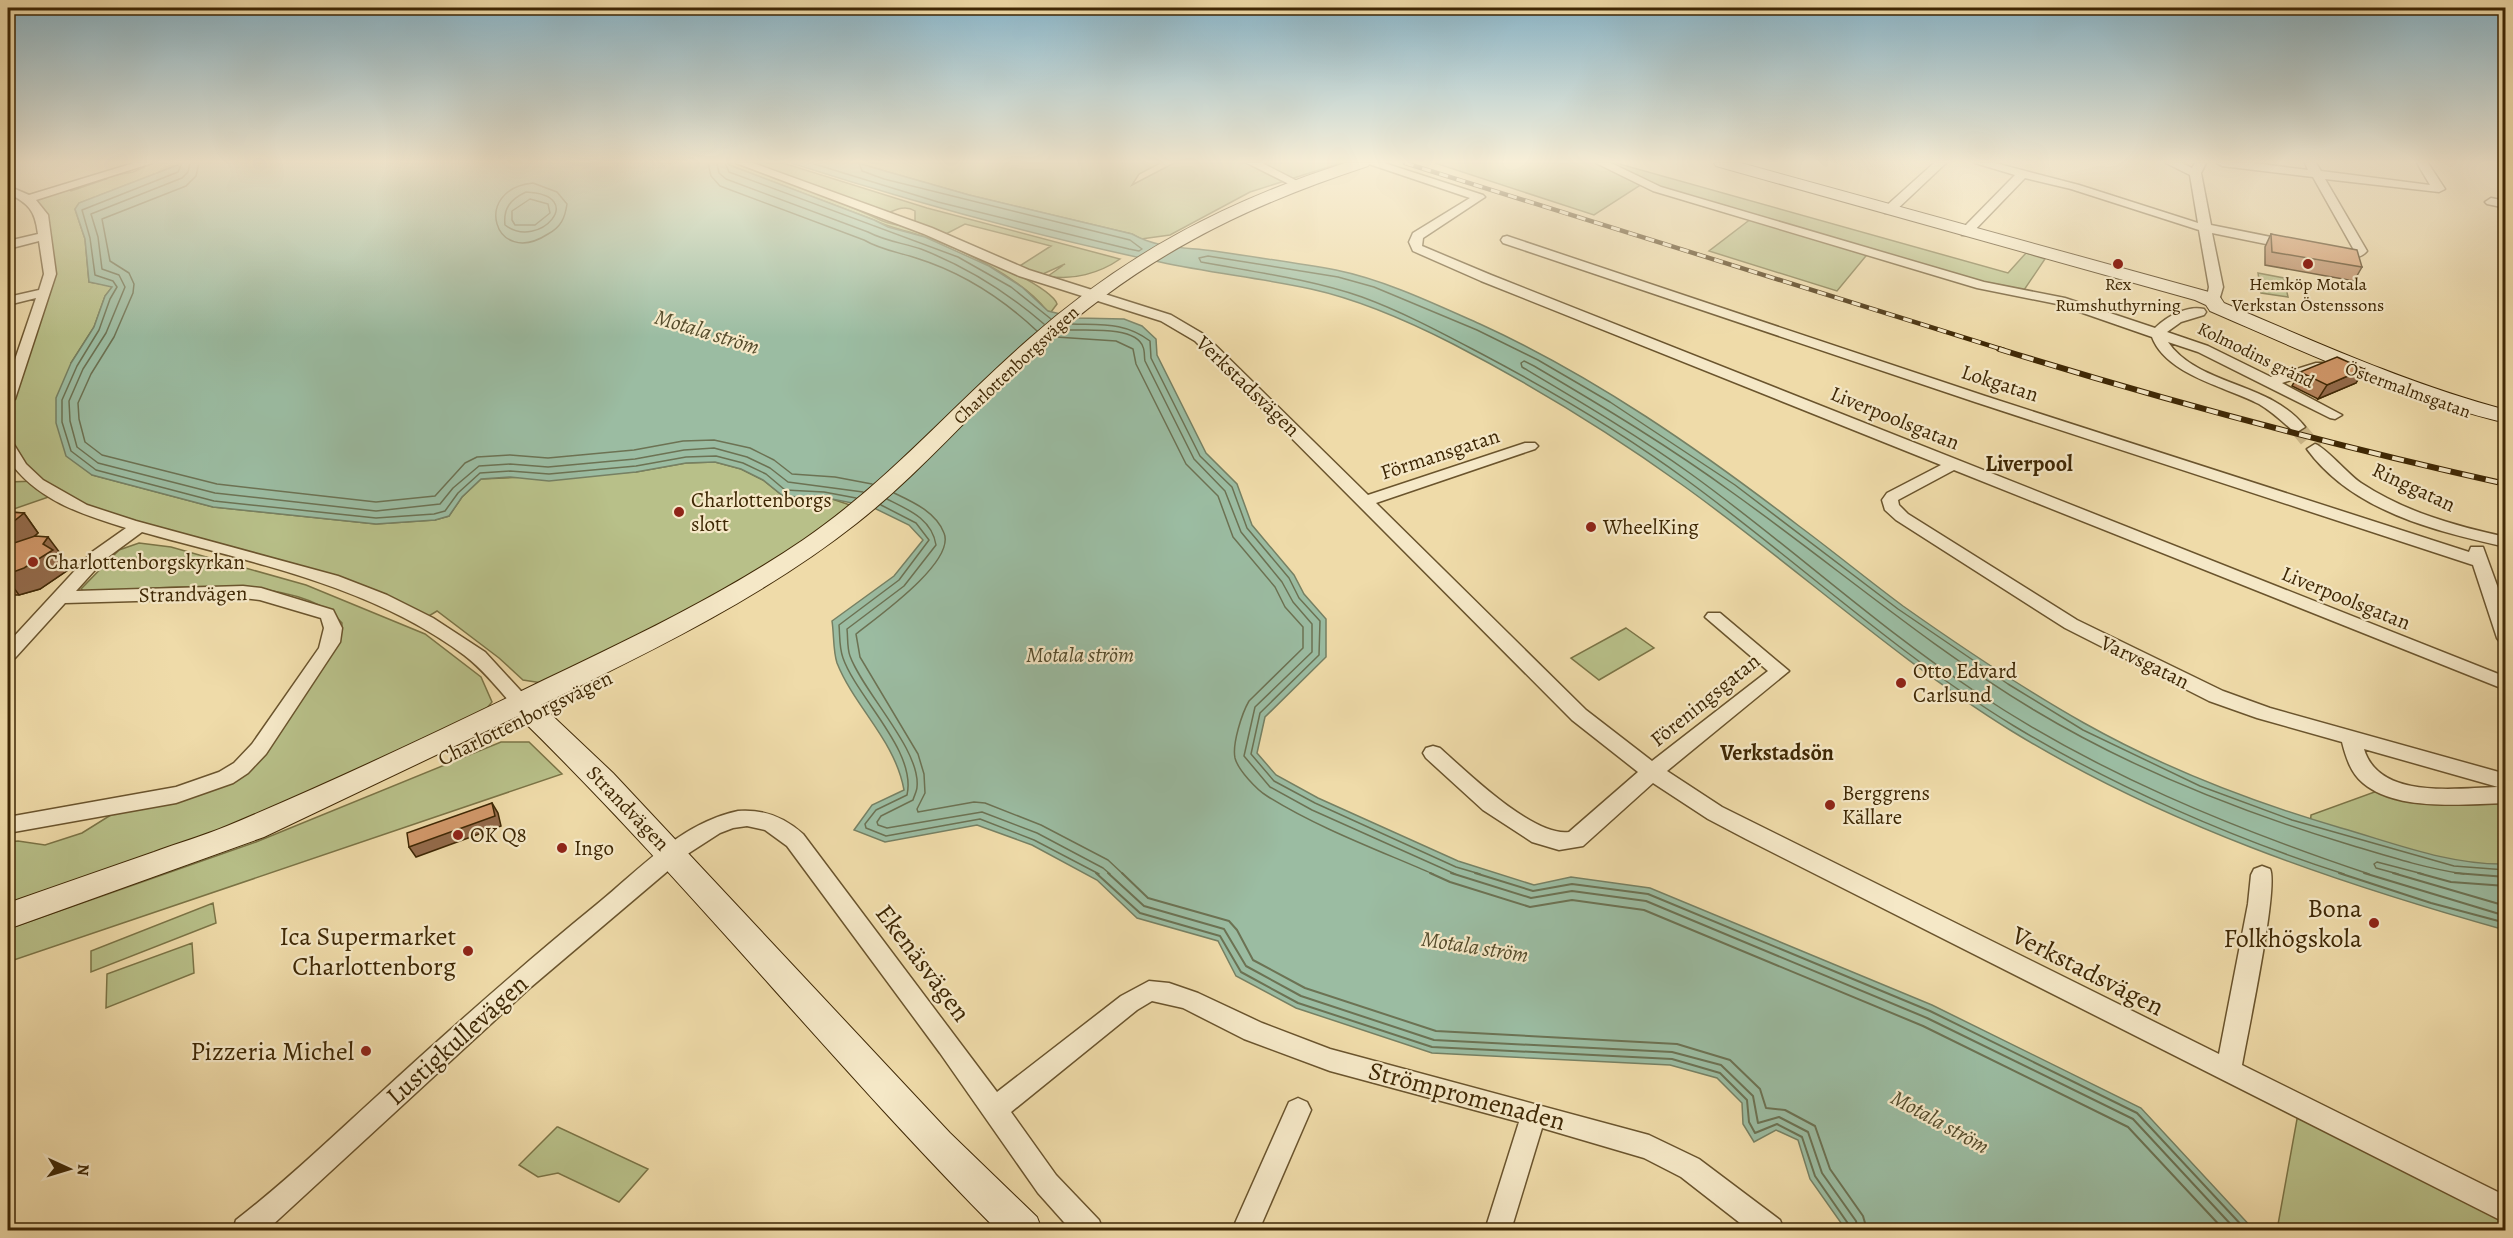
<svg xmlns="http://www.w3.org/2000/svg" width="2513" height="1238" viewBox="0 0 2513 1238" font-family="Alegreya,serif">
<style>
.green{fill:#b8c089;stroke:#7b7446;stroke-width:1.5}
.water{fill:#9bbca2;stroke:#768063;stroke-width:1.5}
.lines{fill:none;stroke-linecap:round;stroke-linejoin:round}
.shore-far1{stroke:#6c7253;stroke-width:1.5}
.shore{stroke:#6c7253;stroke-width:2}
.street-tunnel{stroke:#ccb788;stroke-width:16;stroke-dasharray:16 8;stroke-linecap:butt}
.street-casing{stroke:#6a542d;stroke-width:3}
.secondary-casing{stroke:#3e2704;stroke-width:2}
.street{fill:#f5e8c7;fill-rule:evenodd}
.secondary{fill:#f5e8c7;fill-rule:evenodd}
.rail-far1-casing{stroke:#3e2704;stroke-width:4.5}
.rail-casing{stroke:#3e2704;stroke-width:6}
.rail-far1{stroke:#f5e8c7;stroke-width:3;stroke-dasharray:9;stroke-linecap:butt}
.rail{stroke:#f5e8c7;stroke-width:4;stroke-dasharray:12;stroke-linecap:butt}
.wall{fill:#b5835b;stroke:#3e2704;stroke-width:1.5}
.shaded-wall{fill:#936a4a;stroke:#3e2704;stroke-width:1.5}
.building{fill:#d2986a;stroke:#3e2704;stroke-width:1.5}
.poi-dot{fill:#8f2418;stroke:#f5e8c7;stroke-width:2}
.labels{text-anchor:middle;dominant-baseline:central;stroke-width:4.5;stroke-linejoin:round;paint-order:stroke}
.far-poi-label{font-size:18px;fill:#3e2704;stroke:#f5e8c7}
.far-street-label{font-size:18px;fill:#3e2704;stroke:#f5e8c7}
.street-label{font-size:21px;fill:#3e2704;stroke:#f5e8c7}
.poi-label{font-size:21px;fill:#3e2704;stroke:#f5e8c7;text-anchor:start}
.water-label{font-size:22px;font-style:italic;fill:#554c2c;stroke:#f5e8c7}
.neighbourhood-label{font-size:22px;font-weight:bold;fill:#3e2704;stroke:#f5e8c7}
.near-poi-label{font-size:26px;fill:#3e2704;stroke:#f5e8c7;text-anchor:end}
.near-street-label{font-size:26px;fill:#3e2704;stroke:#f5e8c7}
</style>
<rect width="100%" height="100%" fill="#efdba9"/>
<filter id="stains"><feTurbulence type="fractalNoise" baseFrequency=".00333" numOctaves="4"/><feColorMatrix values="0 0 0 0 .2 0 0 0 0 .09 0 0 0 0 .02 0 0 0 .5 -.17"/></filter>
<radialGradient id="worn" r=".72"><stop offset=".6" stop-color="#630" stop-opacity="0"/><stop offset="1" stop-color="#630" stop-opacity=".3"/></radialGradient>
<!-- green -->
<path class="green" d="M153 163H183L79 203 75 209 85 239 89 282 113 286 105 296 94 327 71 363 92 475 213 507 376 524 435 520 449 516 462 497 481 479 636 472 686 463 715 462 741 469 763 480 783 496 832 499 853 506 790 551 679 616 542 683 523 680 499 658 437 611 424 619 250 555 141 524 57 494 8 511V482L36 481 13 457 8 437V401L43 314 54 264 35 199 67 189 71 191 106 179 103 177 133 172Z
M724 163H734C782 181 832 197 878 219 890 225 902 225 914 229 937 236 1051 284 1057 304L1051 312 1047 311C1023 279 960 248 922 236 905 230 889 228 874 220Z
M749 163H783L927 208 1120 259C1100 273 1072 281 1048 276L1065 264 1043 274 1018 267 1051 246 965 224 944 235 915 223V211C906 205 897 209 888 213Z
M857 163H1160L1139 174 1132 185 1174 163H1341L1250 192 1170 235 1141 239 1132 234 969 195Z
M1435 163H1616L2008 273 2026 253 2045 259 2022 293 1870 251 1837 291 1709 251 1752 218 1645 182 1594 215Z
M2258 273 2284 278 2288 297 2261 293Z
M139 543 171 547 306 585 425 634 481 677 492 702 483 713 215 833 8 903V842L18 841 45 845 82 833 114 813 212 788 279 734 341 638 342 623C299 570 150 589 87 593L81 589 119 550Z
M1626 628 1654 648 1599 680 1571 658Z
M501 742H529L562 774 8 962V929L256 842Z
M2380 790 2505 800V905L2308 849 2311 815Z
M213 903 216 923 91 972V951Z
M192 943 194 973 106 1008 107 974Z
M2299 1108 2505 1211V1230H2277Z
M557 1127H558L648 1169 619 1202 558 1173 538 1177 519 1165Z"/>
<!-- water -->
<path class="water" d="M183 163H724L874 220 888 227 925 237 989 266 1022 287 1048 311 1077 318 1124 319 1142 326 1156 339 1157 355 1206 453 1237 484 1252 525 1294 575 1304 594 1326 619V657L1265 717 1257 753 1276 775 1318 798 1458 861 1534 885 1571 877 1650 888 1932 1005 2141 1108 2254 1230H1846L1810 1179 1798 1140 1776 1130 1754 1142 1743 1124 1742 1103 1717 1078 1670 1065 1432 1053 1296 1008 1236 976 1218 941 1137 918 1097 880 1032 845 977 825 885 842 854 830 872 805 904 790C895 740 855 708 837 663 833 651 834 634 832 621L894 576 923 540 909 525 872 507 832 499 783 496 763 480 741 469 715 462 686 463 636 472 549 481 510 477 481 479 462 497 449 516 435 520 376 524 213 507 92 475 66 456 56 423V398L71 363 94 327 105 296 112 287 89 282 85 239 75 209 79 203Z
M791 163H857L969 195 1132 234C1159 249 1185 247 1214 251 1255 257 1296 263 1336 270 1385 280 1435 304 1480 324 1594 376 1700 450 1799 526 1834 552 1868 580 1903 606 1961 647 2022 688 2084 723 2164 768 2252 802 2341 828 2394 843 2449 865 2505 864V930C2334 882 2163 824 2010 730 1894 658 1793 564 1681 484 1609 432 1532 385 1453 344 1408 321 1361 300 1311 289 1261 278 1210 273 1160 262 1035 236 913 202 791 163Z"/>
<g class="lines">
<!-- shore-far1 -->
<path class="shore-far1" d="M182 163 178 172 82 210 90 238 95 275 113 281 117 287 110 299 99 330 77 366 62 400V422L71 451 96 470 214 501 376 518 434 514 445 511 458 493 480 473 510 471 549 474 636 466 686 457 716 456 743 463 766 474 785 490 824 492 856 498
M190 163 188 172 182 178 91 214 98 237 102 269 119 275 125 287 106 333 83 369 69 401 70 421 77 447 98 463 215 493 376 511 440 504 453 488 479 466 510 464 548 467 635 459 684 450 714 448 747 457 770 468 788 482 863 492
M199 163 196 176 186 186 102 219 110 261 129 273 134 284 133 293 114 337 91 374 78 403 79 419 85 442 102 455 217 484 376 502 435 496 465 463 477 457 510 455 548 458 634 450 683 441 714 440 750 448 774 460 792 474 835 477 872 484
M708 163 711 176 720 186 864 240C881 250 898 252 916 258 961 272 1003 299 1037 331
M717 163 719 173 726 179 868 232C885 241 903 243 921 249 967 267 1007 292 1044 324
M725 163 729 172 958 257 1011 287 1051 319
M811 163 938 202 1129 249 1139 251 1142 249 1130 240 884 179 862 171 859 163
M533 183 557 192 567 204C565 218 561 227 548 234 494 269 471 189 533 183Z
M526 192C589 195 539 251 505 225 503 208 511 199 526 192Z
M530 199 548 204 550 213 535 225H515L512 220V211Z
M1072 324C1102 325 1125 322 1150 341L1151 358 1200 456 1232 487 1247 528 1289 578 1299 598 1320 621 1319 655 1260 713 1251 754 1274 781 1315 803 1456 867 1480 874
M1064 330C1082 331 1136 325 1143 347 1145 351 1144 357 1145 361L1194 459 1225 491 1241 532 1282 582 1293 602 1312 624V652L1255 707 1244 756 1270 787 1312 810 1455 874
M1056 337 1116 341 1133 349 1136 364 1186 464 1218 496 1233 537 1275 587 1285 607 1303 627V648L1249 701C1242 713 1232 744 1235 758 1238 770 1257 790 1267 796 1318 828 1378 850 1433 874
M894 493C913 502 936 512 944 533 956 562 876 618 856 634L860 657 918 754 924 774 925 793 917 809 918 812 974 802 985 803 1041 825 1108 860 1123 874
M887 499C909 510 932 519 936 545L904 586 847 629C848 638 847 648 850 656 863 692 921 750 917 787 917 791 914 796 913 800L881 816 877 822 878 825 887 828 982 812 1037 833 1103 868 1110 874
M881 505 916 523 929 540 899 580 839 625C840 636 839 647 843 658 857 698 917 751 907 795L876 810 865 824 866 828 886 836 980 819 1034 840 1099 874
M2344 874C2232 838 2115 787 2014 726 1898 655 1797 561 1688 481 1623 433 1552 391 1480 353 1442 333 1403 312 1362 297 1310 279 1254 272 1201 262L1199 258 1208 256 1338 277 1374 287 1477 330 1538 360 1610 402 1735 485 1898 609 2008 684 2083 730 2200 786 2292 820 2454 866 2506 870
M2369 874C2232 828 2097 773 1976 692 1876 626 1788 544 1691 474 1637 435 1579 401 1522 367L1521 363 1524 361 1534 366C1602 406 1670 447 1733 493 1834 565 1928 646 2034 710 2132 769 2236 810 2344 843 2384 855 2423 868 2464 874
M2398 874 2376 868 2374 864 2377 862 2423 874"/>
<!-- shore -->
<path class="shore" d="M1096 873 1140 913 1220 936 1241 972 1298 1003 1432 1047 1672 1059 1720 1073 1747 1100 1749 1122 1755 1133 1777 1124 1802 1137 1815 1176 1849 1225 1850 1230
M1108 873 1144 906 1224 929 1246 966 1301 996 1434 1040 1672 1052 1721 1065 1753 1096 1758 1123 1779 1117 1808 1132 1822 1173 1856 1221 1858 1230
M1122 873 1148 898 1229 921 1237 930 1253 960 1305 988 1436 1031 1677 1044 1730 1060 1760 1089 1766 1108 1785 1110 1815 1126 1830 1169 1863 1216 1867 1230
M1430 873 1450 882 1530 907 1572 900 1644 910 1923 1026 2128 1127 2224 1230
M1451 873 1531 898 1572 891 1646 901 1927 1018 2133 1119 2236 1230
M1475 873 1533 891 1572 884 1648 894 1930 1011 2137 1113 2246 1230
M2339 873 2431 903 2506 923
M2364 873 2506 916
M2393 873 2506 906
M2418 873 2451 882 2506 886
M2455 873 2506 877"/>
<!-- street-tunnel -->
<path class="street-tunnel" d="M2297 427 2315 449"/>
<!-- street casing -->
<g class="street-casing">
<path id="street" d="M134 163H152L36 200 48 215 56 274 15 399 8 403V380L36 298 8 305V297L39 290 44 274 39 241 8 249V241L38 234C35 210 29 204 8 193V186L29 195Z
M736 163H753L932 228 1029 270 1171 315 1205 335 1368 495 1525 443H1535L1538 446 1535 449 1376 503 1586 710 1652 761 1768 671 1705 617 1708 613H1720L1789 671 1667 771 1722 807 2219 1054 2248 904 2251 875 2254 869 2262 866 2270 869C2279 886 2247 1036 2242 1065L2506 1196V1223L1746 839 1708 819 1653 783 1583 846 1559 850 1532 842 1483 810 1426 758 1423 753 1426 748 1433 746 1440 748C1467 772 1533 837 1569 832L1638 772 1572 720 1195 341 1161 321 1019 276 924 234Z
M1247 163H1262L1305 185 1303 187H1295Z
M1366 163H1384L1483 195 1485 197 1423 238 1422 246 1491 275 2506 677V690L1954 470 1898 500 1899 505 1908 514 2077 620 2223 691 2270 708 2506 774V803C2465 804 2397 812 2363 783 2351 773 2346 758 2342 742L2257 718 2209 701 2065 628 1896 520 1885 510 1882 500 1887 493 1941 465 1481 281 1413 251 1409 242 1413 233 1470 198ZM2364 749 2498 787C2457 788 2379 800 2364 749Z
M1596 163H1611L1661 187 1984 282 2065 298 2155 328C2166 317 2187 305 2204 309L2206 312 2204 315 2181 322 2167 332 2208 346 2271 377 2316 363H2326L2328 366 2326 369 2282 383 2342 415 2335 419 2330 418 2198 352 2168 342C2198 386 2271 382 2305 427L2297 432 2292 430C2282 421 2271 411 2259 404 2227 387 2166 375 2152 337L2057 304 1977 288 1653 191Z
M1934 163H1946L1893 213H1885V207Z
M1975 163H1995L2079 185 2198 223 2190 175 2166 163H2182L2192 168 2195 163H2206L2201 173 2211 225 2291 241 2297 245 2291 249 2212 233 2223 287 2218 304H2208L2206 301 2209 287 2199 230 2071 189 2025 178 1970 235H1962V229L2015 175Z
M2217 163H2254L2308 170 2305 163H2316L2321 171 2430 185 2417 163H2428L2445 189 2439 192 2325 179 2367 251C2359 261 2344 258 2332 256L2330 253 2332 250H2354L2313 177 2222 166Z
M2491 198 2506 201V208L2487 204 2485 202Z
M1507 236 1985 396 2469 552 2471 547H2483L2506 610V644L2500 642 2497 638 2473 565 1975 402 1503 243 1501 240 1503 237Z
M8 441 13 443 26 464 43 480 87 505 136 521 338 576 387 595 433 618 485 652 532 703 529 708 522 710 515 708C499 690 484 670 464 655 370 585 253 563 142 532L104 560 76 591 243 586 261 588 333 610 342 628 340 642 266 754 248 773 233 783 176 803 8 833V817L176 787 219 772 234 763 252 744 319 648 324 628 321 618 260 600 243 598 65 603 15 658 8 660V643L92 552 126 528C81 514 36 500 8 459Z
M2315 444C2325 447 2349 475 2361 483 2405 512 2455 526 2506 537V547C2435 531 2352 511 2307 449Z
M738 811C763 809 784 817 803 834L997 1092 1121 996 1149 981 1169 983 1198 993 1262 1023 1330 1049 1649 1135 1699 1159 1780 1220 1784 1230H1749L1681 1177 1644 1158 1542 1128 1511 1230H1485L1519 1122 1330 1071 1244 1039 1183 1008 1152 1001 1137 1010 1011 1112 1056 1175 1099 1220 1103 1230H1071L1038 1193 940 1053 787 846 765 830 747 826 733 828 720 833 689 853 531 987 267 1230H233L236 1220C285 1182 330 1139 376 1097 448 1031 520 967 596 905 639 870 681 823 738 811Z
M1298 1098 1307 1102 1311 1110 1259 1230H1232L1289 1102Z"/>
</g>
<!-- secondary casing -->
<g class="secondary-casing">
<path id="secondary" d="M1345 163H1370L1368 166C1240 208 1143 257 1042 347 979 404 924 470 857 523 762 598 649 652 541 705L613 773 950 1133 1037 1217 1042 1230H997C832 1064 686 880 518 716L264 837 8 929V903C56 886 105 869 154 852 178 843 203 836 227 826 334 781 440 731 544 680 632 638 722 595 803 540 888 482 952 406 1029 339 1124 255 1224 202 1345 163Z
M1714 163H1741L2209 292 2220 297 2224 303C2316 342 2408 384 2506 410V423C2403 398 2307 353 2210 311L2206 305 2195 300 1716 166Z"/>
</g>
<!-- street -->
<use href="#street" class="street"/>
<!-- secondary -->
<use href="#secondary" class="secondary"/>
<!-- rail-far1 casing -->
<g class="rail-far1-casing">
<path id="rail-far1" d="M1405 163 2004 350"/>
</g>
<!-- rail casing -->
<g class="rail-casing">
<path id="rail" d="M1999 349C2167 401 2335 446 2506 484"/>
</g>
<!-- rail-far1 -->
<use href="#rail-far1" class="rail-far1"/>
<!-- rail -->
<use href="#rail" class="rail"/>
</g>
<!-- wall -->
<path class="wall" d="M2271 234 2362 267 2354 281 2265 265V247Z
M2364 369 2356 383 2318 399 2292 386 2300 372Z
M8 512 24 513 38 533 34 537 63 557 61 560 68 570 40 589 19 595H8Z"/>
<!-- shaded-wall -->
<path class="shaded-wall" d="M2364 369 2356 383 2318 399 2327 385Z
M24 513 38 533 8 559V526Z
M48 537 63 557 61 560 68 570 40 589 19 595 8 580V574L43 544Z
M492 803 498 813 501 826 416 857 409 847Z"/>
<!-- building -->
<path class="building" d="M2271 234 2357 250 2362 267 2272 252Z
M2337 357 2364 369 2327 385 2300 372Z
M8 512 24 513 8 526Z
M35 536 48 537 43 544 53 550 24 568 8 574V545Z
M492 803 495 816 409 847 407 833Z"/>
<!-- sky -->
<linearGradient id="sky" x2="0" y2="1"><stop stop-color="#89b7cc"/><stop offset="0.48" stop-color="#f8efd8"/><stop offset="1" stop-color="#f8efd8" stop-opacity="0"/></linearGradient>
<rect width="2513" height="337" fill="url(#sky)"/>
<!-- markers -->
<g class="poi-dot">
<circle cx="2118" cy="264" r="6"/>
<circle cx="2308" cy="264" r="6"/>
<circle cx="679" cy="512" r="6"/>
<circle cx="1591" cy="527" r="6"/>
<circle cx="33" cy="562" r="6"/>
<circle cx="1901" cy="683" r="6"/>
<circle cx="1830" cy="805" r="6"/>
<circle cx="458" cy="835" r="6"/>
<circle cx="562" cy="848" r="6"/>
<circle cx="2374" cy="923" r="6"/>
<circle cx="468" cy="951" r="6"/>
<circle cx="366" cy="1051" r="6"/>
</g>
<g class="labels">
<!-- far-poi labels -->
<g class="far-poi-label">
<text x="2118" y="284">Rex<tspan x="2118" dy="21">Rumshuthyrning</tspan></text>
<text x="2308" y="284">Hemköp Motala<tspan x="2308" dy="21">Verkstan Östenssons</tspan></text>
</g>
<!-- far-street labels -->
<g class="far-street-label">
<text transform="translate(2256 355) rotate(26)">Kolmodins gränd</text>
<text transform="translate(1016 365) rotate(-43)">Charlottenborgsvägen</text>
<text transform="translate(2408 390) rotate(20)">Östermalmsgatan</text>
</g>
<!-- street labels -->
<g class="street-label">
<text transform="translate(2000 383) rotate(18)">Lokgatan</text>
<text transform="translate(1248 386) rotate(44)">Verkstadsvägen</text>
<text transform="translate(1895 418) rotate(22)">Liverpoolsgatan</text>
<text transform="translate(1440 454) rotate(-18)">Förmansgatan</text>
<text transform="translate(2414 487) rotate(25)">Ringgatan</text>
<text transform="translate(193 594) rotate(-1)">Strandvägen</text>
<text transform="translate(2346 598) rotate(22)">Liverpoolsgatan</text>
<text transform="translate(2145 662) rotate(26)">Varvsgatan</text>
<text transform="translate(1705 700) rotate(-39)">Föreningsgatan</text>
<text transform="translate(525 718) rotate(-26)">Charlottenborgsvägen</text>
<text transform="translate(628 808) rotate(46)">Strandvägen</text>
</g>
<!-- poi labels -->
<g class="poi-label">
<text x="691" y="500">Charlottenborgs<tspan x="691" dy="24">slott</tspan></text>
<text x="1603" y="527">WheelKing</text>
<text x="45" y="562">Charlottenborgskyrkan</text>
<text x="1913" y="671">Otto Edvard<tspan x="1913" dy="24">Carlsund</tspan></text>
<text x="1842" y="793">Berggrens<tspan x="1842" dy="24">Källare</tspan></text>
<text x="470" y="835">OK Q8</text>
<text x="574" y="848">Ingo</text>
</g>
<!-- water labels -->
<g class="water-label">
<text transform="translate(707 332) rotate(17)">Motala ström</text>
<text x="1080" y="655">Motala ström</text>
<text transform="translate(1475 947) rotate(9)">Motala ström</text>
<text transform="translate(1940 1122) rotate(29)">Motala ström</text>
</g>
<!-- neighbourhood labels -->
<g class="neighbourhood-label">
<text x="2029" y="464">Liverpool</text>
<text x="1777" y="753">Verkstadsön</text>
</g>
<!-- near-poi labels -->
<g class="near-poi-label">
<text x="2362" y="908">Bona<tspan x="2362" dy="30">Folkhögskola</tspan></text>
<text x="456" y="936">Ica Supermarket<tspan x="456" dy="30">Charlottenborg</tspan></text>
<text x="354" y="1051">Pizzeria Michel</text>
</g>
<!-- near-street labels -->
<g class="near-street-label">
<text transform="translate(923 963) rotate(53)">Ekenäsvägen</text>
<text transform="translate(2088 971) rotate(27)">Verkstadsvägen</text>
<text transform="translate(457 1040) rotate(-42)">Lustigkullevägen</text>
<text transform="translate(1467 1096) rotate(15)">Strömpromenaden</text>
</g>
</g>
<!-- margin -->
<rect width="2513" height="1238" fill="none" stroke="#efdba9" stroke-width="30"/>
<rect x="9" y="9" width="2495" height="1220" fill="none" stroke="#3e2704" stroke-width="3"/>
<rect x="15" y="15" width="2483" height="1208" fill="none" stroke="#3e2704" stroke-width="1.5"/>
<!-- north arrow -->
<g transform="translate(69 1169) rotate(94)" stroke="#f5e8c7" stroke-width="4.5" paint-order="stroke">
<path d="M0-4.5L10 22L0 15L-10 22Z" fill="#3e2704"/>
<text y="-9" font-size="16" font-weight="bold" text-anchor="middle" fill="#3e2704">N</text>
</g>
<rect width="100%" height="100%" filter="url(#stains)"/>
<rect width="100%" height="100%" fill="url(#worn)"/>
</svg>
